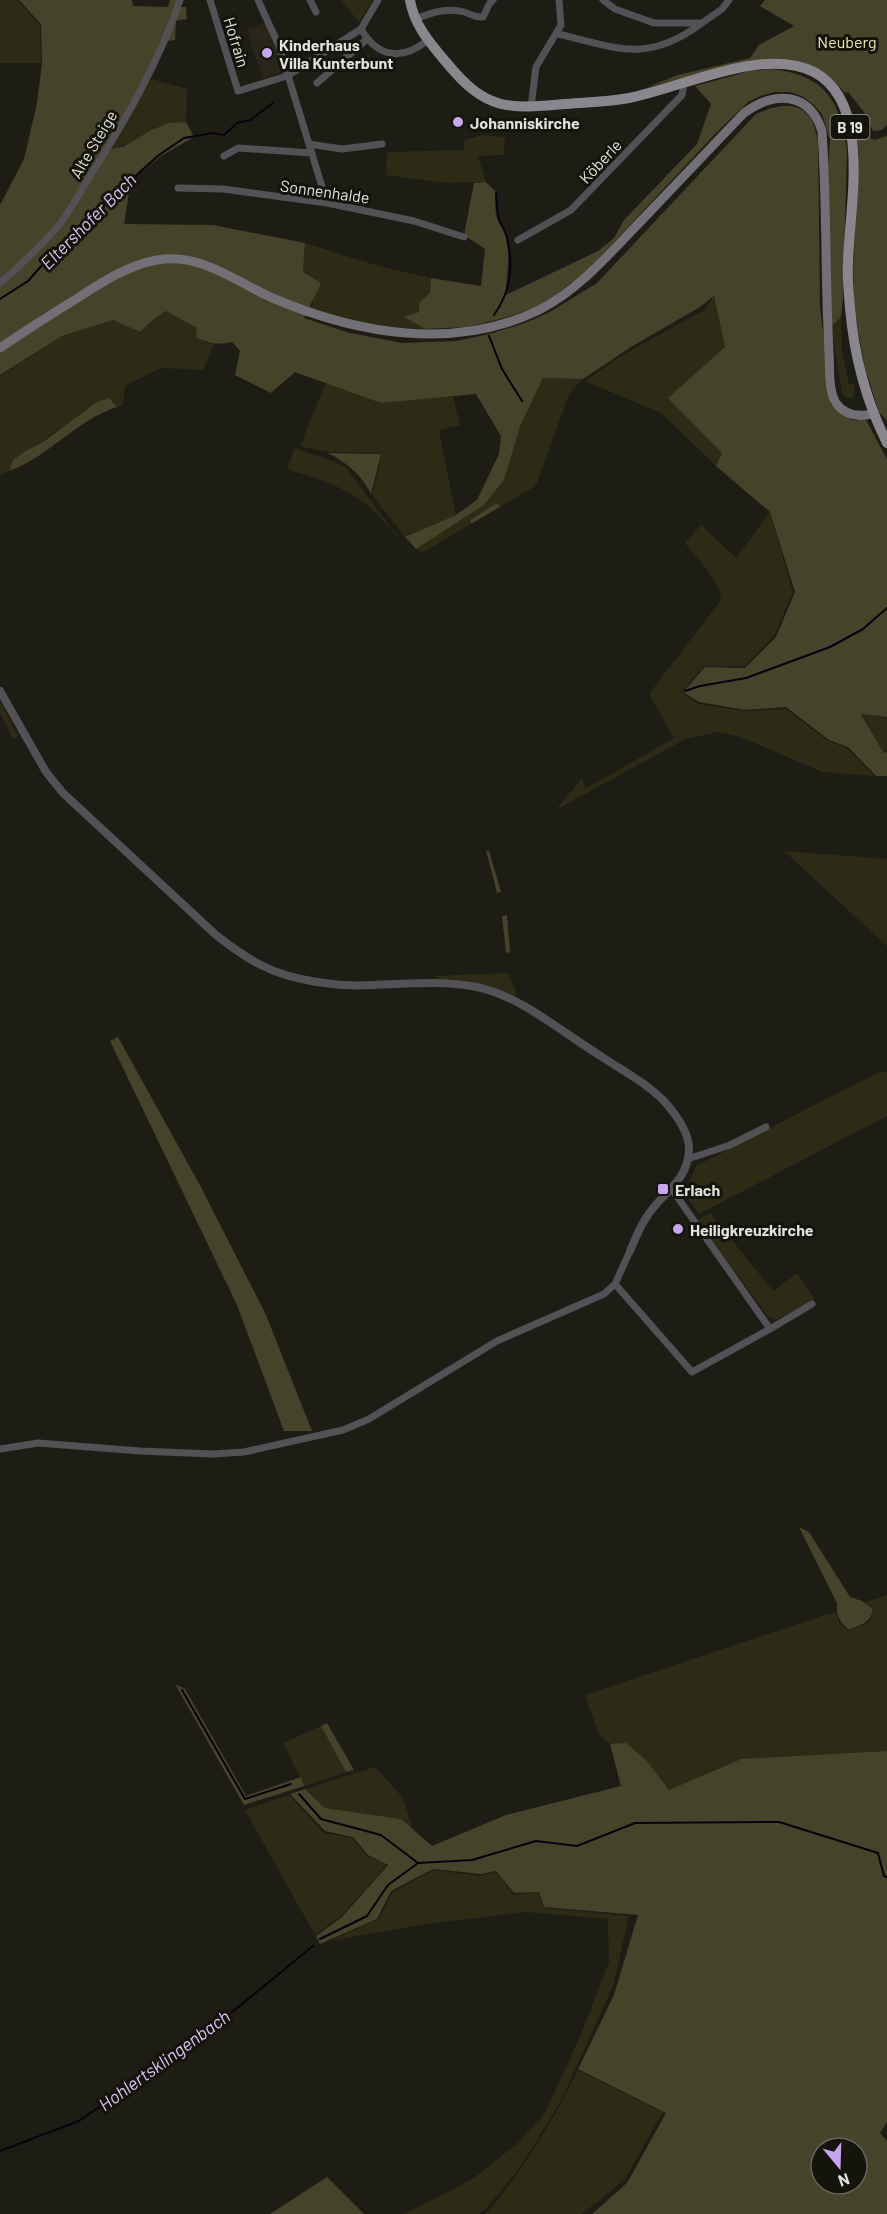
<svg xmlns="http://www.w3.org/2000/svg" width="887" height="2214" viewBox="0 0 887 2214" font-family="Barlow,sans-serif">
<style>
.built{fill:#282618}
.green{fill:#2c2b16}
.forest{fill:#454329;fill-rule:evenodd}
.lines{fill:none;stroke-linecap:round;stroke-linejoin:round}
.stream{stroke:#080210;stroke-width:2}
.minor{stroke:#535155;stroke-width:7}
.tertiary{stroke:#535155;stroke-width:8}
.secondary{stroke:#726f76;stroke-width:9}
.primary{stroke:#8a868e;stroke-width:10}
.poi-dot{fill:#c7a6ef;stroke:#15140c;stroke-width:2}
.labels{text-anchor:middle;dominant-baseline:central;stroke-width:6;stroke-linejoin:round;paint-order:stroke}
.shield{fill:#15140c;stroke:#a4a49e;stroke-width:1.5}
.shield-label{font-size:15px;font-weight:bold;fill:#e2e2dc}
.park-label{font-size:16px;fill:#eae6af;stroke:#15140c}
.street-label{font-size:16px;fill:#e2e2dc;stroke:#15140c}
.poi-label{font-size:16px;font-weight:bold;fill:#e2e2dc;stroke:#15140c;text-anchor:start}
.water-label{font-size:18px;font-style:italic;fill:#dcc6f8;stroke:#15140c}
</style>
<rect width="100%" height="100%" fill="#1e1d15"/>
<!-- built -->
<path class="built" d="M265 23 284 69 282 72 263 78 246 29Z"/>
<!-- green -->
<path class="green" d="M0 0H17L40 25 41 63H0Z
M341 0H373L359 22Z
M151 79 187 89 186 122C174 123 164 124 153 129 137 137 128 147 109 150Z
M482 135 505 137 504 155 478 156 486 182 446 183 386 175 387 152 463 150 465 140Z
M305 243 382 267 431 278 430 293 420 303 426 329C385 329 349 321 309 309L313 303 303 272Z
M714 296 725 347 723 454 716 466 661 413 585 381 621 356 704 310Z
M166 311 198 328 206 342 214 345 203 370 161 368 125 386 123 405 117 407 109 398 54 432 40 444 25 451 13 460 9 471 0 475V376L62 336 113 320 140 332 154 319Z
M841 317 842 353 849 384 854 385V394L851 399 844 396 842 393 831 327Z
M543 378 583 379 569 394 537 483 534 487 500 507 497 504 470 520 471 524 422 553 416 549 484 505 504 480 519 426Z
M326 382 381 403 453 396 460 425 439 430 456 515 405 537 372 495 382 453 327 452 300 446Z
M295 448 335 462 346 467 411 555C400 541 388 525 375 512 351 488 318 479 287 469Z
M770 512 793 592 774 636 745 666H704L681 692 698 704 744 711 786 709 828 741 847 748 874 776 822 772 741 737 718 732 685 739 556 810 582 778 586 791 587 788 674 738 649 694 721 600C722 584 695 556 685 543L701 525 736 558Z
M0 701 18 736 13 739 0 713Z
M862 714 887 718V751L884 753Z
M784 851 887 859V946L874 934Z
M508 973 515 989 516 995 511 996 477 984 461 980 440 979 436 976Z
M879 1072H887V1116L699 1214 684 1194 696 1166Z
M710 1213 773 1291 797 1273 815 1299 776 1320 768 1317 697 1220Z
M887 1595V1751L741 1759 669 1790 647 1761 626 1744H610L599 1735 585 1695 825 1615 836 1613 839 1623 848 1631C861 1626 872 1624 874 1609L863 1603Z
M321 1726 346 1772 304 1786 283 1743Z
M375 1767 403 1798 413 1830 401 1819 325 1808 306 1789Z
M289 1795 324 1833 352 1838 367 1856 387 1865 341 1916 315 1935 245 1810Z
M433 1870 481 1876 496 1872 514 1895 538 1892 544 1908 629 1916 613 1986 561 2101 521 2166 487 2208 479 2214H403L441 2196 475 2177 518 2143 545 2113 581 2034 609 1962 608 1919 526 1912 425 1924 330 1941 379 1919 392 1893Z
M578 2070 663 2112 625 2179 582 2214H484L490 2210C525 2166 554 2120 578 2070Z"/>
<!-- forest -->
<path class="forest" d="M19 0H132L133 6 168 7 170 0H177L175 7H186L187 19 176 21 175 40 167 41 104 150 123 147 151 130 169 123 186 122 194 137 161 156 131 180 124 224 213 225 305 243 303 272 321 283 304 318 350 333 402 343 456 341 489 334 525 323 550 312 597 283 756 114C774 106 799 98 812 121 815 127 816 134 818 140L820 306 831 405 852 420H866L887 459V717L861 714 884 753 887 752V776H876L848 747 829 740 786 707 745 710 699 702 683 692 705 667 745 668 776 637 795 592 770 512 716 466 722 453 668 398 725 347 714 296 700 307 631 347 583 379 543 378 520 426 504 480 484 505 416 549 405 537 456 515 477 500 499 454 501 436 476 394 381 403 295 372 271 393 235 375 240 351 232 342C217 345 210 344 196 337L197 328 166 311 154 319 140 332 113 320 62 336 0 375V205L24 159 37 103 42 63 41 24Z
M765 0H887V125L882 130 873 131 864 112 848 92 845 93C833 79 818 67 800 62 760 51 686 78 645 88L678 75 750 58 759 45 794 26 760 6Z
M773 69C826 76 840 101 847 150L843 299 841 317 831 327 828 165 830 140 822 114 814 105 802 96 790 92H775L763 95 748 102 716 133 588 270 554 296 536 307 508 317 467 327 426 329 404 317 419 312V303L430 293 431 278 481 286 485 249 464 235 474 183 486 182 496 192C496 201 494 212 498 221 502 229 506 232 507 243 510 261 506 278 506 295L598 251 614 238 624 220 697 144 711 104 695 86 750 71Z
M859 119 868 137 875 140 887 136V421L879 412 865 368 855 314 853 269 859 154 856 128Z
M109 398 117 407C76 420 49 457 9 471L13 460 25 451 40 444 97 402Z
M328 453 381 454 371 494C361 474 348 464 328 453Z
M497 503 500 507 471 524 470 520Z
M486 850 489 851 501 892 497 893Z
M507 915 510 952 506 953 502 916Z
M118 1037 202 1189 266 1315 312 1431H284L237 1305 110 1041Z
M799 1527 809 1532 850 1597 862 1601 873 1609C871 1623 860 1625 849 1630 839 1622 836 1615 837 1603Z
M175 1684 185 1689 246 1796 301 1777 304 1786 244 1805Z
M327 1723 354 1770 346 1772 321 1726Z
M626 1743 647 1761 669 1790 741 1759 887 1751V2122L880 2133 887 2141V2214H592L627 2183 666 2113 578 2069 614 1995 638 1915 544 1907 539 1892 514 1893 496 1871 481 1874 433 1869 391 1891 377 1919 320 1944 316 1936 342 1917 388 1865 368 1855 353 1837 325 1831 290 1794 305 1789 325 1808 401 1819 432 1846 506 1815 621 1786 610 1744ZM821 2148H857V2184H821Z
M327 2177 364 2214H270Z"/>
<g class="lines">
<!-- stream -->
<path class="stream" d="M0 299 28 281 59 246 75 237 115 189 132 179 159 155 184 138 213 133 224 135 237 123 250 120 273 103
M494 315C511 291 514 266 507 238 506 232 502 227 500 221 496 212 497 202 496 193
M489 336 502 369 522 401
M685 691 700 686 746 678 830 647 863 629 887 608
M182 1690 245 1799 291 1784
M299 1794 321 1819 381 1835 418 1863
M320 1939 367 1916 388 1885 418 1863 472 1860 536 1841 577 1846 635 1823 779 1822 878 1853 884 1876 887 1877
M0 2151 79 2121 210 2030 313 1946"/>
<!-- minor -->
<path class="minor" d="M210 0 238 91 287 76 361 29 378 0
M258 0 279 46 327 203
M310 0 316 12
M603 0 615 9 654 23H702L722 9 729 0
M415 19C431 13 447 7 464 12 471 14 475 18 483 17 487 11 487 4 493 0
M361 29C378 58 402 61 428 40
M558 34C618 48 647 64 702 23
M317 83 367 39
M531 107 536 67 561 25 559 0
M309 144 342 149 382 144
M224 156 238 148 312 153
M178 188 223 189 327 203 414 221 464 237
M518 240 571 210 682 95 684 83
M0 283C21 265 41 246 59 225 70 211 79 194 88 179 124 123 159 63 180 0
M688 1159 730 1145 766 1127
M615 1284 692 1372 770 1329 671 1188
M770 1329 812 1304
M0 1449 38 1443 140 1451 213 1454 244 1452 343 1430 369 1419 497 1341 604 1294 615 1284 630 1251"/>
<!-- tertiary -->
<path class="tertiary" d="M0 691 46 772 63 793 216 935C230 946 245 957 261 965 291 981 339 987 373 985 408 984 442 980 477 987 520 996 559 1030 596 1053 618 1068 644 1081 663 1100 675 1113 690 1132 689 1151 687 1183 661 1193 646 1218 639 1228 635 1240 630 1251"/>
<!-- secondary -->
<path class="secondary" d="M0 348C25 331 50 315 76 299 101 283 128 265 157 260 202 252 237 283 275 299 358 334 455 351 539 310 580 289 609 254 641 221 675 185 710 149 744 113 774 91 809 91 822 131 827 205 825 279 829 353 830 368 828 390 836 403 845 416 859 417 873 414"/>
<!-- primary -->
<path class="primary" d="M410 0C414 25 430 43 446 62 486 111 507 109 566 104 587 102 608 102 629 98 681 88 764 46 814 72 873 103 849 209 848 263 847 278 849 293 850 308 854 354 866 401 887 443"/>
</g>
<!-- markers -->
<g class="poi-dot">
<circle cx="267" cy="53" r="6"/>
<circle cx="458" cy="122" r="6"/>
<rect x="657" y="1183" width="12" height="12" rx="3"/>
<circle cx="678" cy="1229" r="6"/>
</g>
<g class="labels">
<!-- shield labels -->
<rect class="shield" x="830.5" y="115" width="39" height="24" rx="4.5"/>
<g class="shield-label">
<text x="850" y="127">B 19</text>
</g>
<!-- park labels -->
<g class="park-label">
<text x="847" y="41">Neuberg</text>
</g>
<!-- street labels -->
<g class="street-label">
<text transform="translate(237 42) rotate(73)">Hofrain</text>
<text transform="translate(93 144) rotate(-59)">Alte Steige</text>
<text transform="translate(600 161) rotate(-47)">Köberle</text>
<text transform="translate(325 191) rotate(8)">Sonnenhalde</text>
</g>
<!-- poi labels -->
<g class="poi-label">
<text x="279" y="44">Kinderhaus<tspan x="279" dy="18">Villa Kunterbunt</tspan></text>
<text x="470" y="122">Johanniskirche</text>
<text x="675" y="1189">Erlach</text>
<text x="690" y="1229">Heiligkreuzkirche</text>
</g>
<!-- water labels -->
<g class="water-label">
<text transform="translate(88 221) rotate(-45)">Eltershofer Bach</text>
<text transform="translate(164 2060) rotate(-36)">Hohlertsklingenbach</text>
</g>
</g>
<!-- north arrow -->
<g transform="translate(839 2166) rotate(161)"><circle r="28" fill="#15140c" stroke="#67665f" stroke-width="1.5"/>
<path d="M0-4.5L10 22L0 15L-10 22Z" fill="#c7a6ef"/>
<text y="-9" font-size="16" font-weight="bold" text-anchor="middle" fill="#e2e2dc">N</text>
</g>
</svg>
